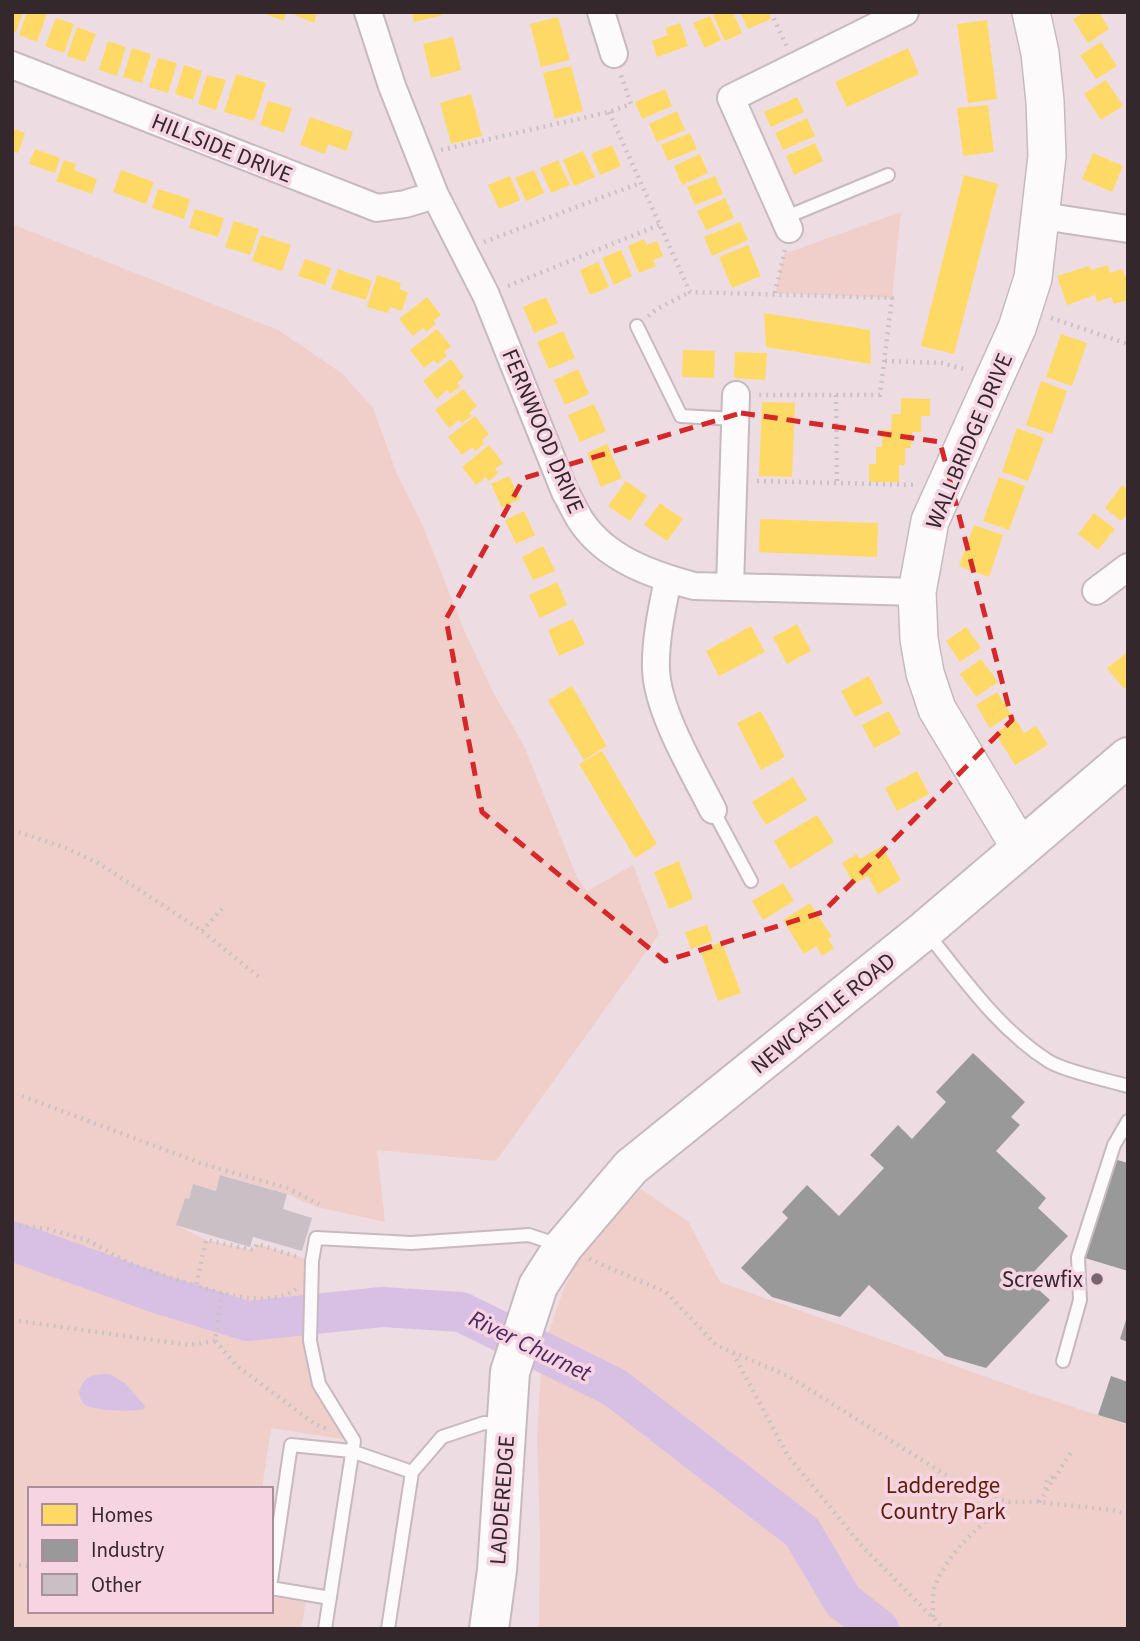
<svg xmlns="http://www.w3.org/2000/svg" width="1140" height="1641" viewBox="0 0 1140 1641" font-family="'Source Sans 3',sans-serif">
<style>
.green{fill:#f0cfcb}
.water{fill:#d8c0e5}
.homes{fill:#ffd966}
.industry{fill:#999}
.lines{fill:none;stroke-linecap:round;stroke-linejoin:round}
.river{stroke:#d8c0e5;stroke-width:40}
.building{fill:#cbbfc6}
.lane-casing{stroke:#c7b9bf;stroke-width:16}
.street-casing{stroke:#c7b9bf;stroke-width:30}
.secondary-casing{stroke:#c7b9bf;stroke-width:40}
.highway-casing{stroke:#c7b9bf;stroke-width:42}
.path{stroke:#c9c3c5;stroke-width:4.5;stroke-dasharray:2 5;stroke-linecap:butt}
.lane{stroke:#fcfafb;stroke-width:12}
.street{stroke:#fcfafb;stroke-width:26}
.secondary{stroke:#fcfafb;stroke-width:37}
.highway{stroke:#fcfafb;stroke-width:38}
.marked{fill:none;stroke:#d62828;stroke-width:5;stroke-dasharray:14 9;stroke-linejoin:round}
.poi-dot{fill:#76676d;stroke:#f6d4e2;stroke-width:2.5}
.labels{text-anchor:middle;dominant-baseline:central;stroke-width:7;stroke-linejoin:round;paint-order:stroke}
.street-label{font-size:23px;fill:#35282d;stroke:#f6d4e2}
.poi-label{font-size:23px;fill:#35282d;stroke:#f6d4e2;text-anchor:end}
.park-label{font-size:23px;fill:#601b06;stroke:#f6d4e2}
.water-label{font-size:24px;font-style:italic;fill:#4a2964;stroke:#f6d4e2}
</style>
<rect width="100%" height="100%" fill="#eedce3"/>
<!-- green -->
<path class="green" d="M901 212 892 298 775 293 784 254Z
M12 224 278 330 343 374 373 408 397 474 422 524 465 632 493 692 524 746 577 877 587 891 633 865 659 934 496 1161 377 1150 385 1222 316 1207 287 1194 221 1175 216 1191 193 1184 189 1199 185 1198 177 1225 206 1240 253 1250 257 1244 312 1261 311 1293 319 1384 354 1441 271 1428 262 1489H30V1611H271V1597L306 1602 301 1629H12Z
M641 1189 688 1221 720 1282 1037 1395 1128 1425V1629H539L540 1535 537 1437 541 1369 547 1338 562 1293 580 1255Z"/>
<!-- water -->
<path class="water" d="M110 1374 126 1384 145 1406 144 1409C134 1412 96 1411 87 1406 81 1403 80 1398 79 1392 84 1375 94 1374 110 1374Z"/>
<!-- homes -->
<path class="homes" d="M12 12H23L16 32 12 31Z
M27 12 47 13 37 42 19 35Z
M261 12H287L283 21Z
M288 12H317L314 23Z
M412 12H443V15L414 22Z
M719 12H733L742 33 725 41 713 15Z
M740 12H768L771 19 748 29Z
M1085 12H1099L1109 29 1088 43 1073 19Z
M710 16 721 40 705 48 693 23Z
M558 17 570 60 541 67 530 24Z
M56 18 74 24 64 53 45 46Z
M987 20 997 99 968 103 957 24Z
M680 23 688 46 657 57 652 41 668 35 665 28Z
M77 27 96 34 85 62 67 56Z
M453 37 461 70 431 78 423 44Z
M108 41 126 47 117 76 99 70Z
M1101 42 1117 66 1096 79 1080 55Z
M132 48 151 54 142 83 123 77Z
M908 48 919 74 847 107 835 82Z
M158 58 177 63 168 93 149 87Z
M184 65 202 71 193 100 175 94Z
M571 66 583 111 555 119 543 73Z
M236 74 266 83 254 121 224 112Z
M207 75 226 80 216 110 198 104Z
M1106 80 1123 106 1101 120 1084 94Z
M665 89 672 106 642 119 635 102Z
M471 94 482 136 451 144 440 103Z
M797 97 804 112 771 127 764 112Z
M268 101 292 108 284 133 260 125Z
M988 105 994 152 963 156 957 108Z
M677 111 685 130 657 142 649 124Z
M310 117 353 132 346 151 328 144 325 154 300 145Z
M807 118 815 136 783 150 775 133Z
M12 128 25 133 18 153 12 151Z
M690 133 697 149 668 161 661 145Z
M815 143 823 161 794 175 786 156Z
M612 145 621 166 600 175 591 154Z
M35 149 60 158 55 173 29 164Z
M583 151 595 177 574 186 563 160Z
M1093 153 1123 166 1112 192 1082 179Z
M700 154 708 173 682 185 674 166Z
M64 160 76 164 74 170 97 179 92 194 56 181Z
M558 160 570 185 551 193 540 168Z
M121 170 154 182 146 204 113 192Z
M534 170 544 193 526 201 515 178Z
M964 175 998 184 954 354 921 346Z
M510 176 520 200 499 209 488 185Z
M715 176 723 194 695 205 687 187Z
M158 189 190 199 184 219 152 208Z
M725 198 734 218 706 230 697 211Z
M195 209 224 218 218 237 189 228Z
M234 221 259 229 250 255 225 247Z
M740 222 748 240 712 256 704 237Z
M261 235 291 245 282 271 252 261Z
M644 239 647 245 657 241 663 256 653 260 656 266 639 273 628 246Z
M748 245 761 276 732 288 719 257Z
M621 250 632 276 614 285 602 258Z
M305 259 331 268 325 285 298 276Z
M598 262 609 287 590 295 580 270Z
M1108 265 1110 273 1122 269 1125 276 1128 275V300L1114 304 1111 297 1097 302 1095 295 1067 305 1057 276 1089 266 1091 270Z
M338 269 372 281 366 300 331 289Z
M377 275 401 283 399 289 408 292 402 311 390 307 388 313 367 307Z
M427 297 441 315 433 321 436 324 426 332 423 328 413 336 399 319Z
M546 297 558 323 534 333 523 307Z
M764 313 870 330 871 364 766 347Z
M437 329 451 346 444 352 447 356 437 364 434 360 424 368 410 350Z
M563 331 575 358 549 369 537 342Z
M1061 334 1087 343 1072 386 1046 377Z
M683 350 715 351 714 378 682 377Z
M735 352 767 353 765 380 734 378Z
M451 359 464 377 457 383 460 386 450 394 447 390 437 399 423 381Z
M578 369 589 394 565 405 554 380Z
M1041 381 1067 391 1052 434 1026 425Z
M463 389 477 406 469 413 472 416 462 423 459 420 449 428 435 410Z
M901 398 930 399V416H921V432H912L911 448H905V465H899V482H869V464H876V447H882V430H891L892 414H901Z
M762 402 795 403 792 477 759 476Z
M594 404 606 431 580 442 568 415Z
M475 416 489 434 482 440 484 444 475 451 472 447 462 455 448 437Z
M1017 428 1044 438 1028 481 1002 472Z
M607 444 622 478 601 487 587 453Z
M489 445 503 463 495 469 498 473 489 481 486 477 476 485 462 467Z
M509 476 520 499 502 508 491 484Z
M999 477 1025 486 1009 530 983 521Z
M626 481 647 496 630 521 608 506Z
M1122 485 1128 490V513L1121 521 1105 508Z
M660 503 683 519 667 541 644 525Z
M524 511 535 535 516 544 505 520Z
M1094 513 1115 529 1098 550 1078 534Z
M760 519 878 523 877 557 759 552Z
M974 525 1003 535 989 577 959 566Z
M543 546 555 571 533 580 522 557Z
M557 582 567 605 540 618 529 595Z
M573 619 585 644 559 656 548 630Z
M797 624 811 651 787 664 773 637Z
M751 626 765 652 719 676 706 651Z
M966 627 981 648 960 662 946 641Z
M1128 652V687L1124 689 1107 668Z
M981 659 998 682 976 697 960 674Z
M869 676 883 703 855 717 841 691Z
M572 686 607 746 584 760 548 700Z
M997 692 1011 714 990 728 976 705Z
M761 711 785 757 761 770 737 723Z
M889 711 901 734 874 748 862 725Z
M1016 720 1024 733 1036 726 1048 745 1015 765 995 733Z
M602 751 657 844 635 858 579 764Z
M917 771 929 794 897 811 885 788Z
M793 777 807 800 766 825 752 802Z
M817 815 834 842 790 869 774 841Z
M882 846 901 880 878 894 868 876 854 884 842 863 857 854 860 859Z
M679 861 693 899 669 909 654 872Z
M783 883 794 901 763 920 752 901Z
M810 903 832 937 828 939 834 948 822 956 816 946 804 954 783 920Z
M707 925 713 941 691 949 685 932Z
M722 942 741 993 718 1001 700 950Z"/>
<!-- industry -->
<path class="industry" d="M973 1053 1025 1102 1011 1117 1020 1125 996 1151 1046 1198 1038 1208 1068 1236 1027 1279 1050 1300 986 1368 945 1356 869 1285 840 1317 772 1297 741 1268 788 1218 782 1212 807 1185 839 1216 884 1168 870 1155 898 1125 912 1139 946 1102 936 1092Z
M1114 1159 1128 1163V1271L1085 1258Z
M1127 1317H1128V1342L1120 1339Z
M1111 1376 1128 1382V1424L1098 1415Z"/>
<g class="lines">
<!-- river -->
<path class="river" d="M12 1241 159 1294 247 1321 382 1307 461 1312 614 1387 802 1532 843 1601 879 1629"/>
</g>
<!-- building -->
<path class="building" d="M220 1175 287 1194 283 1209 312 1218 302 1251 253 1237 250 1247 176 1225 185 1198 189 1199 193 1184 216 1191Z"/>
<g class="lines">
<!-- lane casing -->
<g class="lane-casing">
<path id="lane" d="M784 218 888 175
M637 326 681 416 735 419
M713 810 751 881
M927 933C964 979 999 1030 1050 1062 1068 1072 1107 1080 1128 1086
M1063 1361 1080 1300 1078 1257 1114 1145 1128 1121
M271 1581 291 1445 351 1451 412 1472
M271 1588 330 1598
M325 1629 354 1441 319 1384 310 1341 312 1261 316 1238 411 1243 529 1235 559 1245
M388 1629 412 1472 442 1437 484 1423 504 1424"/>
</g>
<!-- street casing -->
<g class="street-casing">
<path id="street" d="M368 12 392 86 435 195 486 295 565 492C571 502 575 512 581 521 606 559 653 575 694 586L917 592
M601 12 614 54
M12 65 377 208 405 204 435 195
M1042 216 1128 229
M789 229 731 98 905 12
M668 579C662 609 655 640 656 670 658 713 694 772 713 810
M730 587 736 395
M1096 591 1128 567"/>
</g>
<!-- secondary casing -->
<g class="secondary-casing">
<path id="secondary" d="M1021 849 937 709 925 673 919 639 917 592 930 521 1017 328 1033 278 1047 156 1045 101 1040 53 1031 12"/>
</g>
<!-- highway casing -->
<g class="highway-casing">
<path id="highway" d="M489 1629 497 1570 510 1372 538 1286 563 1247 631 1167 925 930 1128 757"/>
</g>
<!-- path -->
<path class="path" d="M771 12 787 47
M609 112 690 292 892 298 880 395H759
M441 150 609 112 631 104 621 75
M484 242 640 183
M508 286 659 225
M775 293 785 250
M648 316 657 309 690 292
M1051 318 1128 344
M885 361 942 363 967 370
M836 395 837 483
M757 481 916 485
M12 830 66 848 100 864 202 931 259 977
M202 931 222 909
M22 1096 203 1164 287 1188 319 1204
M19 1226 48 1229 87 1240 133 1265 196 1286
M589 1259 666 1292 716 1345 788 1376 957 1482 988 1497 1010 1502H1039L1113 1510 1128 1514
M296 1289C270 1308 224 1294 196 1286L206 1240 254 1250 257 1244 298 1257
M12 1320 189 1345 215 1341 222 1293
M215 1341 237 1366 315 1424 327 1429
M733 1353 788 1456 862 1546 944 1629
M1045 1489 1047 1480 1056 1475
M1039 1502 1072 1451
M12 1564 30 1566
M933 1617C933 1608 932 1597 934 1589 946 1553 980 1525 1009 1503"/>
<!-- lane -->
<use href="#lane" class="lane"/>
<!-- street -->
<use href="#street" class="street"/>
<!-- secondary -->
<use href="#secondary" class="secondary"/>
<!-- highway -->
<use href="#highway" class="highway"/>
</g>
<!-- marked area -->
<path class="marked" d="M741 413 940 442 1012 720 823 912 665 961 482 812 446 619 524 478Z"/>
<!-- markers -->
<circle class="poi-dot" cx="1097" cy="1279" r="7"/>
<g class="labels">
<!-- street labels -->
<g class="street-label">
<text transform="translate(222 148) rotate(22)">HILLSIDE DRIVE</text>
<text transform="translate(543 431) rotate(67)">FERNWOOD DRIVE</text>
<text transform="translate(969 441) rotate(-67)">WALLBRIDGE DRIVE</text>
<text transform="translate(823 1013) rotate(-39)">NEWCASTLE ROAD</text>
<text transform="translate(502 1500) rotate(-86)">LADDEREDGE</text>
</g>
<!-- poi labels -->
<g class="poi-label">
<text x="1083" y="1279">Screwfix</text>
</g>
<!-- park labels -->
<g class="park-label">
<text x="943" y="1485">Ladderedge<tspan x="943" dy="26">Country Park</tspan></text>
</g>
<!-- water labels -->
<g class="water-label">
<text transform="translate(530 1346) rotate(26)">River Churnet</text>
</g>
</g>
<!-- border -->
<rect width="1140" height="1641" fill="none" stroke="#35282d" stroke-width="28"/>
<!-- legend -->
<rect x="28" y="1487" width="245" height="126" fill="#f6d4e2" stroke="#a98f9a" stroke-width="2"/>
<rect x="42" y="1504" width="35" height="21" fill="#ffd966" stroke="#a98f9a" stroke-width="2"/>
<text x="91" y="1522" font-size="21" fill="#35282d">Homes</text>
<rect x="42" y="1540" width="35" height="21" fill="#999999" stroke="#a98f9a" stroke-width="2"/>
<text x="91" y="1557" font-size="21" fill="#35282d">Industry</text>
<rect x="42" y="1574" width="35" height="21" fill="#cbbfc6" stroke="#a98f9a" stroke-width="2"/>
<text x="91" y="1592" font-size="21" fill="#35282d">Other</text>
</svg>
